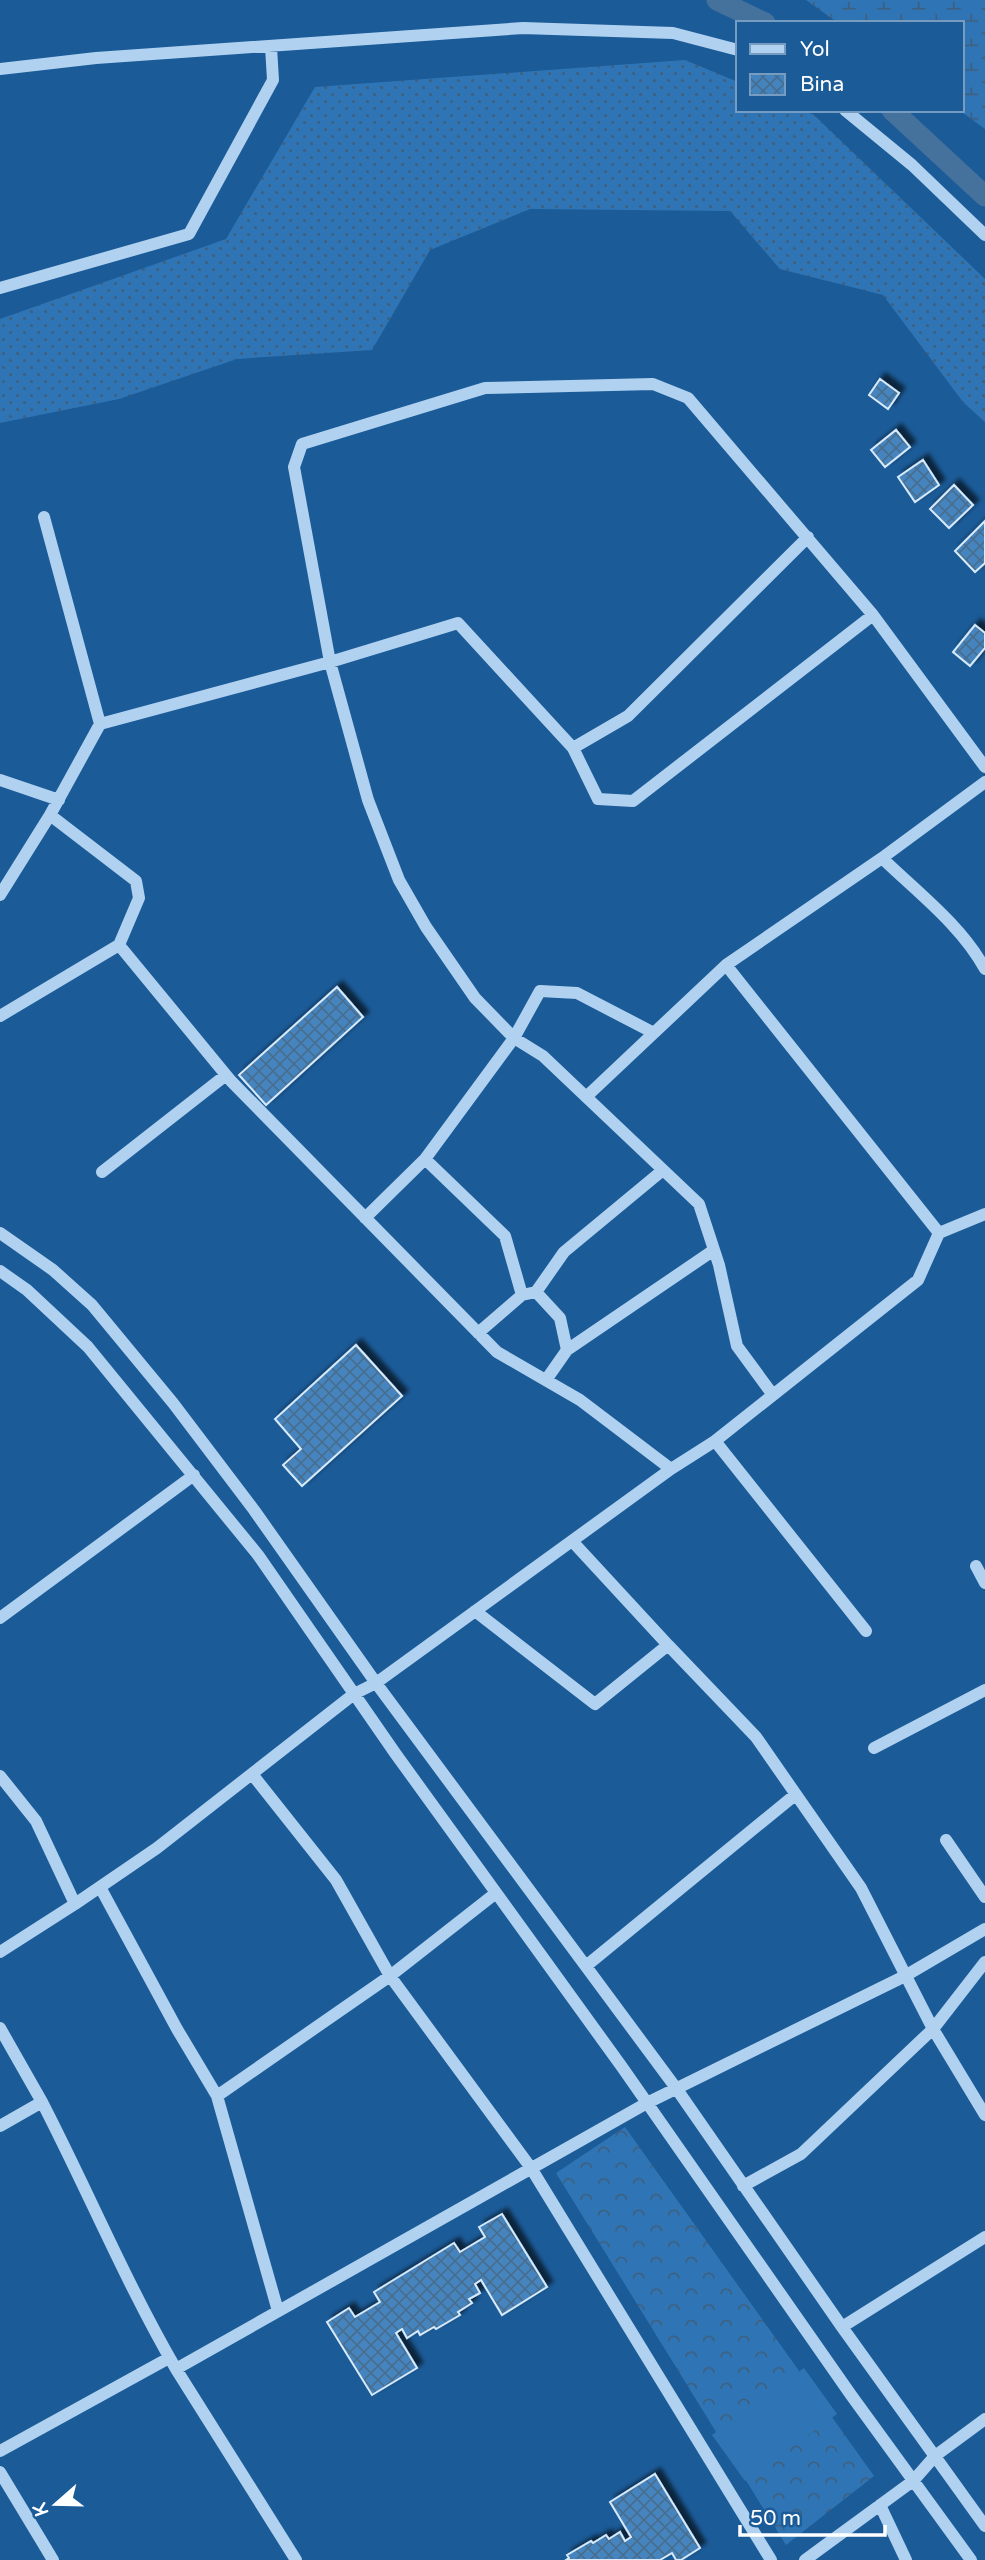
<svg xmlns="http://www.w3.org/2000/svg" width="985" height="2560" viewBox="0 0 985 2560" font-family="'Varela Round',sans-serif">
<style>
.grass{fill:url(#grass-dots)}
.forest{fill:url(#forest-crowns)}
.wetland{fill:url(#wetland-marsh)}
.pitch{fill:#2f75b5}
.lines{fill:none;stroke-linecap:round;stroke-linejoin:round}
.canal{stroke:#45719d;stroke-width:21}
.building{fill:url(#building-cross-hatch);stroke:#d7eafb;stroke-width:2;filter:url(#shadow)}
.minor{stroke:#b0d2f0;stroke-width:12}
</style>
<defs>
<pattern id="grass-dots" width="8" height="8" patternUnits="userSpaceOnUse" patternTransform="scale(1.75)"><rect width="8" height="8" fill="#2f75b5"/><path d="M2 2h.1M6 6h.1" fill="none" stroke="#3e6080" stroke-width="1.8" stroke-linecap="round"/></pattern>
<pattern id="forest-crowns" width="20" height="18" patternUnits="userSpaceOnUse" patternTransform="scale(1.75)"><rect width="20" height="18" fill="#2f75b5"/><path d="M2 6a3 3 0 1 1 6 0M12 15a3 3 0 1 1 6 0" fill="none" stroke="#3e6080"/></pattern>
<pattern id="wetland-marsh" width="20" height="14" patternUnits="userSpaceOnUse" patternTransform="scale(1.75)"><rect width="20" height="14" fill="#2f75b5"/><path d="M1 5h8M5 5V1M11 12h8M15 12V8" fill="none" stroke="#3e6080"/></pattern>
<pattern id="building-cross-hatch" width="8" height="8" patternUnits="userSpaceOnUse" patternTransform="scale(1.75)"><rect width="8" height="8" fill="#4484be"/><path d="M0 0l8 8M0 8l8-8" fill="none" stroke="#476e90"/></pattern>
<filter id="shadow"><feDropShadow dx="5.5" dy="-5.5" stdDeviation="2" flood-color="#0009"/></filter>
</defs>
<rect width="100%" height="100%" fill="#1b5b98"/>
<!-- grass -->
<path class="grass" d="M685 60 738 82V110H803L814 115 985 279V422L963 402 883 295 780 269 730 211 530 209 430 250 372 350 237 359 119 399 0 423V319L226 239 315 87Z"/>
<!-- forest -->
<path class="forest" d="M625 2127 874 2476 786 2545 556 2173Z"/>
<!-- wetland -->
<path class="wetland" d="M806 0H985V129L959 110H962V23H838Z"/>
<!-- pitch -->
<path class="pitch" d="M804 2368 837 2414 745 2481 712 2435Z"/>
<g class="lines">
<!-- canal -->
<path class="canal" d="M717 0 765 23
M892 110 985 196"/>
</g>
<!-- building -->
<path class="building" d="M880 379 899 393 888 409 869 395Z
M896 430 910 447 885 467 871 450Z
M923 460 939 485 915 502 898 477Z
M954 485 973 505 949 528 930 509Z
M985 521V563L975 572 955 551Z
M975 625 985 633V648L970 666 953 652Z
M337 987 363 1017 266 1105 239 1075Z
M356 1345 402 1396 302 1486 283 1465 301 1449 275 1419Z
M502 2214 547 2287 502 2315 481 2280 475 2284 480 2293 469 2299 472 2303 458 2312 460 2315 436 2329 434 2327 420 2335 418 2331 407 2338 402 2329 396 2333 417 2368 372 2395 327 2322 349 2308 355 2317 380 2302 374 2292 454 2243 460 2252 485 2237 479 2227Z
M655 2474 700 2548 681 2560H676L672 2553 660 2560H566L569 2558 567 2555 591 2541 593 2543 606 2535 609 2539 620 2532 625 2541 631 2537 610 2502Z"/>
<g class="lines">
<!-- minor -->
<path class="minor" d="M0 69 96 58 523 28 673 33 738 50
M845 110 912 165 985 235
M0 288 189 234 273 80 271 47
M44 517 100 724 330 662 458 623 573 748 598 799 633 801 873 615
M573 748 628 716 808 537
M0 780 59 800
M882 858C917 892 961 925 985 969
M0 895 50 815 100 724
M119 945 231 1081 497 1352 580 1400 671 1469 715 1441 918 1280 939 1233 985 1214
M726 965 939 1233
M0 1016 119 945 139 898 136 881 50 815
M586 1097 726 965 882 858 985 782
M425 1159 505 1236 522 1295
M102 1172 226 1075
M365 1218 425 1159 514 1038 540 991 577 993 654 1033
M0 1233 53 1270 92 1305 173 1403 254 1510 376 1683 676 2088 842 2327 985 2526
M0 1271 27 1290 88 1347 258 1555 395 1753 622 2067 851 2395 971 2560
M536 1292 564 1252 663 1170
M478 1333 522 1295 536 1292 560 1318 567 1350 546 1380
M567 1350 714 1250
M773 1395 737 1346 719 1265 699 1204 543 1056 514 1038 475 998 426 927 399 880 368 800 330 662 294 467 302 444 485 388 653 384 688 398 873 615 985 767
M715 1441 866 1631
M976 1566 985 1583
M475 1611 595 1704 668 1645 572 1541
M0 1618 194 1475
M668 1645 756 1737 861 1888 933 2029 985 2115
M874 1748 985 1690
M252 1774 336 1880 390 1976 496 1893
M0 1776 36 1821 75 1904 157 1848 354 1694 376 1683 671 1469
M946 1840 985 1897
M100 1887 177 2029 217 2096
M0 1952 75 1904
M586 1966 795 1795
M0 2028 42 2102
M0 2126 42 2102C88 2191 126 2283 176 2369L647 2103 905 1976 985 1929
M743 2186 801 2154 933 2029 985 1962
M278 2311 217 2096 390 1976 531 2168 771 2560
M842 2327 985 2237
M176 2369 296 2560
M0 2451 169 2358
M0 2472 53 2560
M880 2505 906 2560
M805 2560 913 2481 935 2456 985 2419"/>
</g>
<!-- legend -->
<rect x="736" y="21" width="228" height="91" fill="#1b5b98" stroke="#769dc1" stroke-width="2"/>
<rect x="750" y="44" width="35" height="10" fill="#b0d2f0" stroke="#769dc1" stroke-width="2"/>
<text x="800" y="56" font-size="21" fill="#ffffff">Yol</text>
<rect x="750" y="74" width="35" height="21" fill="url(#building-cross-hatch)" stroke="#769dc1" stroke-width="2"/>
<text x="800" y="91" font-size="21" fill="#ffffff">Bina</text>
<!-- north arrow -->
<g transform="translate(56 2504) rotate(250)" stroke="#1b5b98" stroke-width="5" paint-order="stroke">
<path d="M0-5L12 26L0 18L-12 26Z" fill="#ffffff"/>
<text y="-10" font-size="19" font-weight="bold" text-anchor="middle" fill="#ffffff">K</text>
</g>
<!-- scale -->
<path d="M740 2525v10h145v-10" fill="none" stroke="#ffffff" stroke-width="3.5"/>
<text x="750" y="2525" font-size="21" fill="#ffffff" stroke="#1b5b98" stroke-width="5" paint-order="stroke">50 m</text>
</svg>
